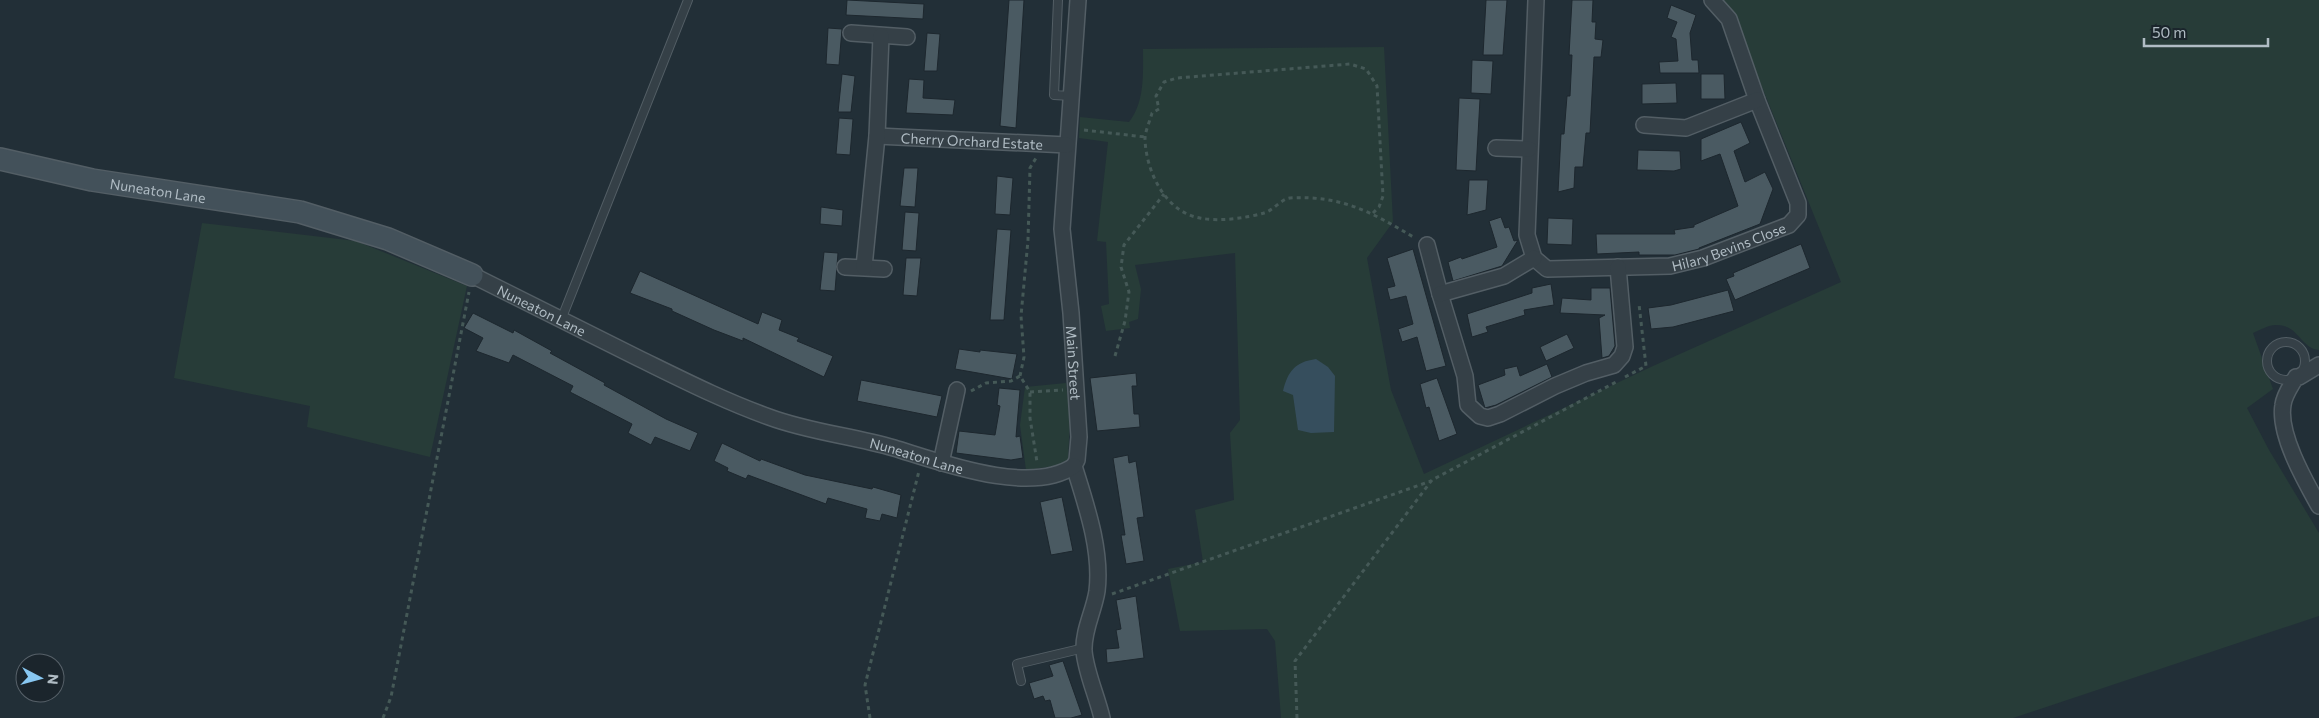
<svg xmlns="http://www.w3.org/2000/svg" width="2319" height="718" viewBox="0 0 2319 718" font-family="Commissioner,sans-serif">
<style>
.green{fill:#273c38}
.water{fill:#364e5d}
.building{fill:#4a5a62;stroke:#1d272e}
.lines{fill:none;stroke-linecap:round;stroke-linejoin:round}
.lane-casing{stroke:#535e65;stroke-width:10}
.street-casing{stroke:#535e65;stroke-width:18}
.secondary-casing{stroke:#535e65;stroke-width:24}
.path{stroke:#455957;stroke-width:3;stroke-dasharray:4 4;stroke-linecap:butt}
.lane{stroke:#354047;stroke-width:8}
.street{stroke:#354047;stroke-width:15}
.secondary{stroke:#43515a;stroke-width:21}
.labels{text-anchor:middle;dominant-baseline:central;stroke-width:4.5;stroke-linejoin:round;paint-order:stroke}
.street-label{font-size:14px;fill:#b0bcc4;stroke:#1b252c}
</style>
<rect width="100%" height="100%" fill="#222f37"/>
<!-- green -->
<path class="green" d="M1718 0H2319V350C2301 349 2298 324 2276 325 2268 325 2260 330 2253 333L2273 389 2247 408 2269 450 2319 533V616L2013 718H1281L1275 641 1267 629 1180 631 1168 569 1203 562 1195 510 1234 500 1230 433 1240 420 1235 253 1135 265 1141 289 1138 319 1129 322 1130 328 1106 331 1101 306 1109 304 1106 242 1097 241 1108 142 1079 138 1080 117 1129 122C1145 102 1143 74 1143 49L1384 47 1393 222 1367 258 1391 390 1424 474 1653 366 1841 282 1734 18Z
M202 223 356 241 467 286 430 457 307 427 310 406 174 378Z
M1066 383 1070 418 1068 460 1062 465 1026 470 1020 425 1025 387Z"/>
<!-- water -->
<path class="water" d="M1316 359 1328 367 1335 376 1334 432 1311 433 1298 430 1293 395 1283 391C1288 371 1295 362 1316 359Z"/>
<!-- building -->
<path class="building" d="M847 0 924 4 923 19 846 15Z
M1009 0H1024L1016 128 1000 126Z
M1486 0H1507L1503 55H1483Z
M1572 0H1593L1592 22H1596L1595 39 1603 40 1601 57H1594L1590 133H1586L1583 167H1575L1574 188 1558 192 1561 134H1564L1567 96H1570L1572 55H1569Z
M1671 5 1696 15 1690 33 1692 60H1698L1699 73H1660L1659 62 1678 61 1676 39 1671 37 1677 22 1667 18Z
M828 28 842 29 839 65 826 64Z
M927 33 940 34 937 71H924Z
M1472 60 1493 61 1491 94 1471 93Z
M842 74 855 76 851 112H838Z
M1701 74H1724L1725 99H1701Z
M909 79 924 80 923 98 955 100 953 115 906 113Z
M1676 83 1677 103 1642 104V84Z
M1459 98 1480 99 1476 171 1456 170Z
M839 118 853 119 850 155 836 154Z
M1741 122 1750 143 1734 151 1745 182 1765 172 1773 189 1760 224 1699 248V249L1675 255H1639V252L1597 254 1596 234H1675L1674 230 1694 227V225L1738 206 1720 154 1701 161V139Z
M1638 150 1680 151 1681 169 1674 171 1637 170Z
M904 168H918L915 207 900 206Z
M997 176 1013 178 1010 215 995 214Z
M1469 180H1488L1486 210 1467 215Z
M821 207 843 210 842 226 820 224Z
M905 212 919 213 916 251 902 250Z
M1501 217 1505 228 1509 227 1514 241 1518 240 1502 266 1453 281 1448 262 1461 257 1462 259 1497 247 1489 221Z
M1548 218 1573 219 1572 245 1547 244Z
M997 229 1011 230 1004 320H990Z
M1801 244 1810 268 1735 300 1726 279 1734 276 1733 273Z
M1413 249 1446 366 1426 371 1417 337 1402 342 1398 329 1413 324 1406 296 1390 300 1387 288 1395 286 1387 258Z
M824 252 838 253 835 291 820 290Z
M906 258H921L917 296 903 295Z
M640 271 758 324 762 312 782 320 779 330 799 338 797 341 833 356 824 377 743 338V341L714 330 672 311V309L630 293Z
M1551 284 1554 305 1524 310 1525 315 1486 327 1488 332 1472 337 1467 314 1532 293V288Z
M1591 288H1610L1615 346 1609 356 1602 358 1599 318 1605 315 1560 313 1562 298 1591 300Z
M1728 290 1734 311 1673 327 1651 329 1648 308 1671 305Z
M473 313 513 333 514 330 552 351 550 353 605 383 604 385 666 419 698 433 690 451 655 437 651 445 628 433 632 424 570 392 573 386 513 355 509 363 476 351 483 338 464 328Z
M1567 334 1574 348 1546 361 1540 347Z
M959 349 980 352V350L1017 354 1012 379 955 369Z
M1547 364 1552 377 1496 405 1485 408 1478 385 1505 375 1504 369 1517 366 1520 376Z
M1136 373 1137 386H1132L1134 414H1139L1140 427 1097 431 1090 378Z
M1437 378 1457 434 1439 441 1429 407 1426 408 1420 384Z
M861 380 942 396 937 417 857 401Z
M999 388 1020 390 1016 437 1020 436 1023 458 1011 460 956 453 959 431 995 435 1000 406 997 405Z
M722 443 760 461 761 459 805 475 872 489 873 487 901 495 897 518 882 514 880 521 865 518 867 509 828 498 826 504 748 475 746 479 727 471 728 468 714 461Z
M1128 455 1129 463 1136 461 1144 517 1137 518 1144 561 1126 564 1121 535H1125L1113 458Z
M1062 497 1073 551 1051 555 1040 502Z
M1136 596 1144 658 1107 663 1106 649 1119 648 1116 630 1121 629 1116 600Z
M1063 661 1082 715 1071 718H1055L1050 700 1045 701 1043 696 1034 699 1029 683 1053 676 1049 665Z"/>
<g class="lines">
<!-- lane casing -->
<g class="lane-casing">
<path id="lane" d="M1058 0 1054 95 1071 96
M561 320 688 0
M2267 361a19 19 0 1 1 38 0a19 19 0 1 1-38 0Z
M1021 681 1017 664 1084 648"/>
</g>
<!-- street casing -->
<g class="street-casing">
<g id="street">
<path id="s1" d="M1078 0 1062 229 1071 313 1079 437 1077 460 1074 466C1086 505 1102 550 1097 591 1094 611 1083 630 1084 651 1086 673 1097 696 1102 718"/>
<path id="s2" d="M1536 0 1527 235 1534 258 1547 269 1670 266 1703 258 1789 225 1798 215V203L1757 100 1729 19 1712 0"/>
<path d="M851 33 907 37"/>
<path d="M1644 125 1686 128 1757 100"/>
<path id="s3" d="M877 136 1067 145"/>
<path d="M1496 148 1529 149"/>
<path d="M1427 245 1440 294 1465 376 1468 405 1480 416 1488 418 1500 414 1555 386 1586 373 1614 365 1622 356 1625 347 1618 267"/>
<path d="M845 267 884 269"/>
<path d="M864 267 877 136 881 36"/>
<path id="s4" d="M472 275C527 303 583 330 638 358 681 379 724 401 769 417 809 432 853 436 894 448 940 462 1030 496 1074 466"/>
<path d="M1440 294 1504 276 1534 258"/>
<path d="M2319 365 2299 377H2296C2291 386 2284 395 2283 405 2278 434 2305 481 2319 506"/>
<path d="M941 463 957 390"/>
</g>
</g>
<!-- secondary casing -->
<g class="secondary-casing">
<g id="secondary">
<path id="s5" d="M0 159 92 180 300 212 388 239 472 275"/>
</g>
</g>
<!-- path -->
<path class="path" d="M1084 130 1145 137
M1373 213 1379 207 1383 196 1377 86 1366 69 1350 64 1177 78 1164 82 1156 96 1159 109 1152 113C1150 121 1145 131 1145 139 1146 171 1165 212 1200 218 1219 222 1246 218 1264 213 1274 210 1281 199 1290 198 1342 195 1373 213 1415 238
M1115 356 1125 321 1129 292 1121 267 1124 245 1164 194
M1020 376 1024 357 1021 316 1028 240 1030 168 1036 158
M1625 377 1646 366 1639 304
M971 391 986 383 1011 381 1020 376 1030 392V418L1037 462
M1030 392 1063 390
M1112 594 1431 481
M383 718 391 697 469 292
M870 718 865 685 919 471
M1297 718 1295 661 1432 480 1618 381"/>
<!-- lane -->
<use href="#lane" class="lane"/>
<!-- street -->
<use href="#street" class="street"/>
<!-- secondary -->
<use href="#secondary" class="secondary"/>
</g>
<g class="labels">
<!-- street labels -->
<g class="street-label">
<text stroke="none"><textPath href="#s3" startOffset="95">Cherry Orchard Estate</textPath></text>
<text stroke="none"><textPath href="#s5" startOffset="161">Nuneaton Lane</textPath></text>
<text stroke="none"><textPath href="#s2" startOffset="461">Hilary Bevins Close</textPath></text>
<text stroke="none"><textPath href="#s4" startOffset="78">Nuneaton Lane</textPath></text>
<text stroke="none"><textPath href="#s1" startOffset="364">Main Street</textPath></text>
<text stroke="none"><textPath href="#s4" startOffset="482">Nuneaton Lane</textPath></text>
</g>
</g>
<!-- north arrow -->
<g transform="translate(40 678) rotate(96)"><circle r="24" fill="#1b252c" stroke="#576169"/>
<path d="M0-4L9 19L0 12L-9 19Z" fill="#88c7f1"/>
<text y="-8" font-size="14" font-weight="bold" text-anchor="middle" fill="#b0bcc4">N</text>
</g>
<!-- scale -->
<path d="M2144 38v8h124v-8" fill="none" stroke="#b0bcc4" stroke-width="2.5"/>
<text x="2152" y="38" font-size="15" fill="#b0bcc4" stroke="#1b252c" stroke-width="4" paint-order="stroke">50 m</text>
</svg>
